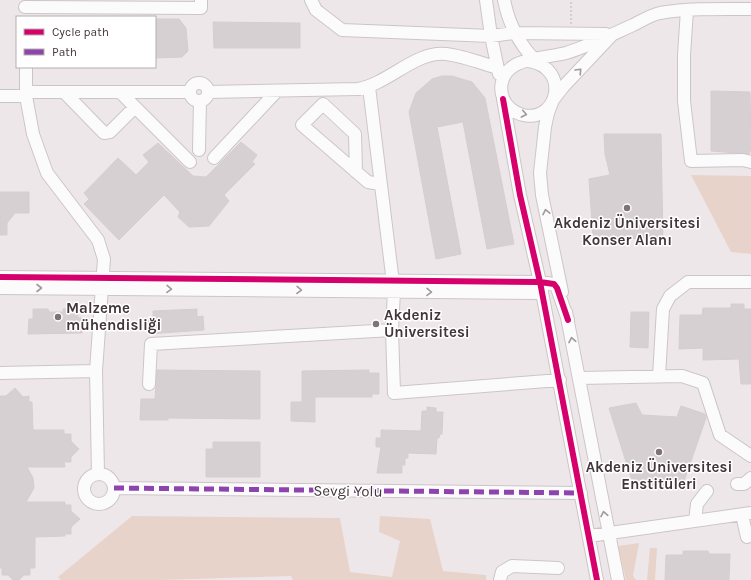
<svg xmlns="http://www.w3.org/2000/svg" width="751" height="580" viewBox="0 0 751 580" font-family="Karla,sans-serif">
<style>
.green{fill:#e8d3ca}
.building{fill:#d7d0d3;stroke:#d6cdd1}
.lines{fill:none;stroke-linecap:round;stroke-linejoin:round}
.minor-casing{stroke:#ccc5c8;stroke-width:14}
.path{stroke:#ccc6c9;stroke-width:1.5;stroke-dasharray:2 2;stroke-linecap:butt}
.minor{stroke:#fcfbfc;stroke-width:12}
.quiet{stroke:#8e44ad;stroke-width:5;stroke-dasharray:10 5;stroke-linecap:butt}
.cycleway-casing{stroke:#fff;stroke-width:8}
.cycleway{stroke:#d6006c;stroke-width:6}
.oneway{stroke:#a0989c}
.poi-dot{fill:#7f7378;stroke:#fff;stroke-width:1.5}
.labels{text-anchor:middle;dominant-baseline:central;stroke-width:3;stroke-linejoin:round;paint-order:stroke}
.poi-label{font-size:15px;font-weight:bold;fill:#43353b;stroke:#fff}
.street-label{font-size:15px;fill:#43353b;stroke:#fff}
</style>
<rect width="100%" height="100%" fill="#eee7ea"/>
<!-- green -->
<path class="green" d="M691 175 751 176V254L731 252Z
M132 516 340 518 350 572 392 577 400 541 379 532 380 516 430 519 443 571 486 575V580H293L291 576 161 580H61L58 577Z
M639 543 633 576 636 580H626L618 546Z
M650 548H657L655 580H647Z"/>
<!-- building -->
<path class="building" d="M155 19H179L186 28 188 51 182 57 155 58Z
M213 22 300 23V48H214Z
M442 76H452L472 82 485 98 514 244 487 249 463 122 437 127 461 254 436 259 409 112 416 93 432 79Z
M711 91 750 92 751 149 749 154 711 151Z
M604 134H661L663 240 593 237 589 179 610 175 605 154Z
M241 142 257 155 252 162 255 164 224 195 229 201 209 226 189 227 178 217 180 212 164 195 119 240 84 204 89 199 84 193 118 158 136 175 149 162 143 155 158 143 193 176 206 177Z
M0 192H29V213H15L7 223V235H0Z
M731 304H744V309H751V384H741L739 359 703 360V348L679 349 680 315H702L703 308H731Z
M78 308V318H82V333L28 334 29 319H33V309H48L49 312H63V309Z
M197 309V317L203 316 204 330 148 334V320L153 319V311Z
M631 312H649L648 348 630 347Z
M157 370 260 371V419L168 418V420H140L141 399H155Z
M369 370V373H379V394H372V397H315V422L291 421V402H302V371Z
M15 388 23 397 29 396V402H32L33 430H64V434H71V441L79 449 71 457V462H64L65 467H27L33 478 34 488 26 502H65V505H71V511L80 519 71 527V534H65V536L35 537V568H30V575H24L19 580H13L8 575H2V568H0V396H6Z
M636 403 642 415 677 417 681 406 705 414 706 418 682 487H634L609 408Z
M427 407 436 408V412H443L442 434H440L439 438H437L436 454 408 453V458H405V465H402V473H377L381 447H376V438H381V430L421 431 422 411H427Z
M213 442H260V477H206V449H213Z
M683 551H708L709 554H730L729 580H665L666 555H683Z"/>
<g class="lines">
<!-- minor casing -->
<g class="minor-casing">
<path id="minor" d="M311 0 316 10 342 30 491 36 514 33 606 34
M486 0 491 36 499 74
M504 0C509 25 519 45 538 63
M25 7 201 8V0
M687 10 684 55V101L691 161 743 160 751 162
M529 61C571 68 558 123 523 115 514 113 506 106 503 98 499 87 502 75 511 68 522 58 551 57 566 53 589 46 611 35 633 25 641 21 651 15 660 13 690 8 721 9 751 9
M26 67V96L33 134 47 173 98 240 104 259 96 371 98 474
M190 92a9 9 0 1 1 18 0a9 9 0 1 1-18 0Z
M369 87 394 291 392 330 394 393 560 380
M26 92H190
M64 92 104 133 110 132 135 107
M120 92 190 162
M208 92 358 89C388 84 417 50 446 54 463 56 481 63 498 68
M0 96H26
M503 99 520 195 540 282 597 580
M199 150 200 101
M214 158 276 92
M356 172 355 134 323 104 302 125 368 182 380 184
M0 277 540 282 554 284 557 288 568 320
M0 288 542 293
M562 292 542 195 540 173 545 127 548 113 553 100 563 87 612 35
M566 312 618 580
M0 373 96 371
M659 376 663 309 670 296 688 282H751
M579 378 682 376 703 383 720 435 751 456
M149 384 151 344 392 330
M84 489a15 15 0 1 1 30 0a15 15 0 1 1-30 0Z
M737 484H744L751 478
M114 488 581 493
M742 515 747 537
M695 521 697 504 707 491
M589 536 751 513
M500 580 502 572 512 566 558 568"/>
</g>
<!-- path -->
<path class="path" d="M571 24V0"/>
<!-- minor -->
<use href="#minor" class="minor"/>
<!-- quiet -->
<path class="quiet" d="M114 488 581 493"/>
<!-- cycleway casing -->
<g class="cycleway-casing">
<path id="cycleway" d="M503 99 520 195 540 282 597 580
M0 277 540 282 554 284 557 288 568 320"/>
</g>
<!-- cycleway -->
<use href="#cycleway" class="cycleway"/>
</g>
<!-- one-way arrows -->
<defs><path id="oneway-chevron" d="M-2-3.5L2.5 0L-2 3.5" fill="none" stroke-width="1.6" stroke-linecap="round" stroke-linejoin="round"/></defs>
<g class="oneway">
<use href="#oneway-chevron" transform="translate(579 71) rotate(-47)"/>
<use href="#oneway-chevron" transform="translate(524 114) rotate(11)"/>
<use href="#oneway-chevron" transform="translate(546 212) rotate(-102)"/>
<use href="#oneway-chevron" transform="translate(39 288)"/>
<use href="#oneway-chevron" transform="translate(169 289) rotate(1)"/>
<use href="#oneway-chevron" transform="translate(299 290) rotate(1)"/>
<use href="#oneway-chevron" transform="translate(429 292) rotate(1)"/>
<use href="#oneway-chevron" transform="translate(572 340) rotate(-101)"/>
<use href="#oneway-chevron" transform="translate(604 514) rotate(-101)"/>
</g>
<!-- markers -->
<g class="poi-dot">
<circle cx="627" cy="208" r="4"/>
<circle cx="58" cy="317" r="4"/>
<circle cx="376" cy="324" r="4"/>
<circle cx="659" cy="452" r="4"/>
</g>
<g class="labels">
<!-- poi labels -->
<g class="poi-label">
<text x="627" y="223">Akdeniz Üniversitesi<tspan x="627" dy="17">Konser Alanı</tspan></text>
<text x="66" y="308" text-anchor="start">Malzeme<tspan x="66" dy="17">mühendisliği</tspan></text>
<text x="384" y="315" text-anchor="start">Akdeniz<tspan x="384" dy="17">Üniversitesi</tspan></text>
<text x="659" y="467">Akdeniz Üniversitesi<tspan x="659" dy="17">Enstitüleri</tspan></text>
</g>
<!-- street labels -->
<g class="street-label">
<text transform="translate(348 491) rotate(1)">Sevgi Yolu</text>
</g>
</g>
<!-- legend -->
<rect x="16" y="16" width="140" height="52" fill="#ffffff" stroke="#b4aeb1"/>
<rect x="24" y="29" width="20" height="6" fill="#d6006c" stroke="#b4aeb1"/>
<text x="52" y="36" font-size="12" fill="#43353b">Cycle path</text>
<rect x="24" y="49" width="20" height="6" fill="#8e44ad" stroke="#b4aeb1"/>
<text x="52" y="56" font-size="12" fill="#43353b">Path</text>
</svg>
